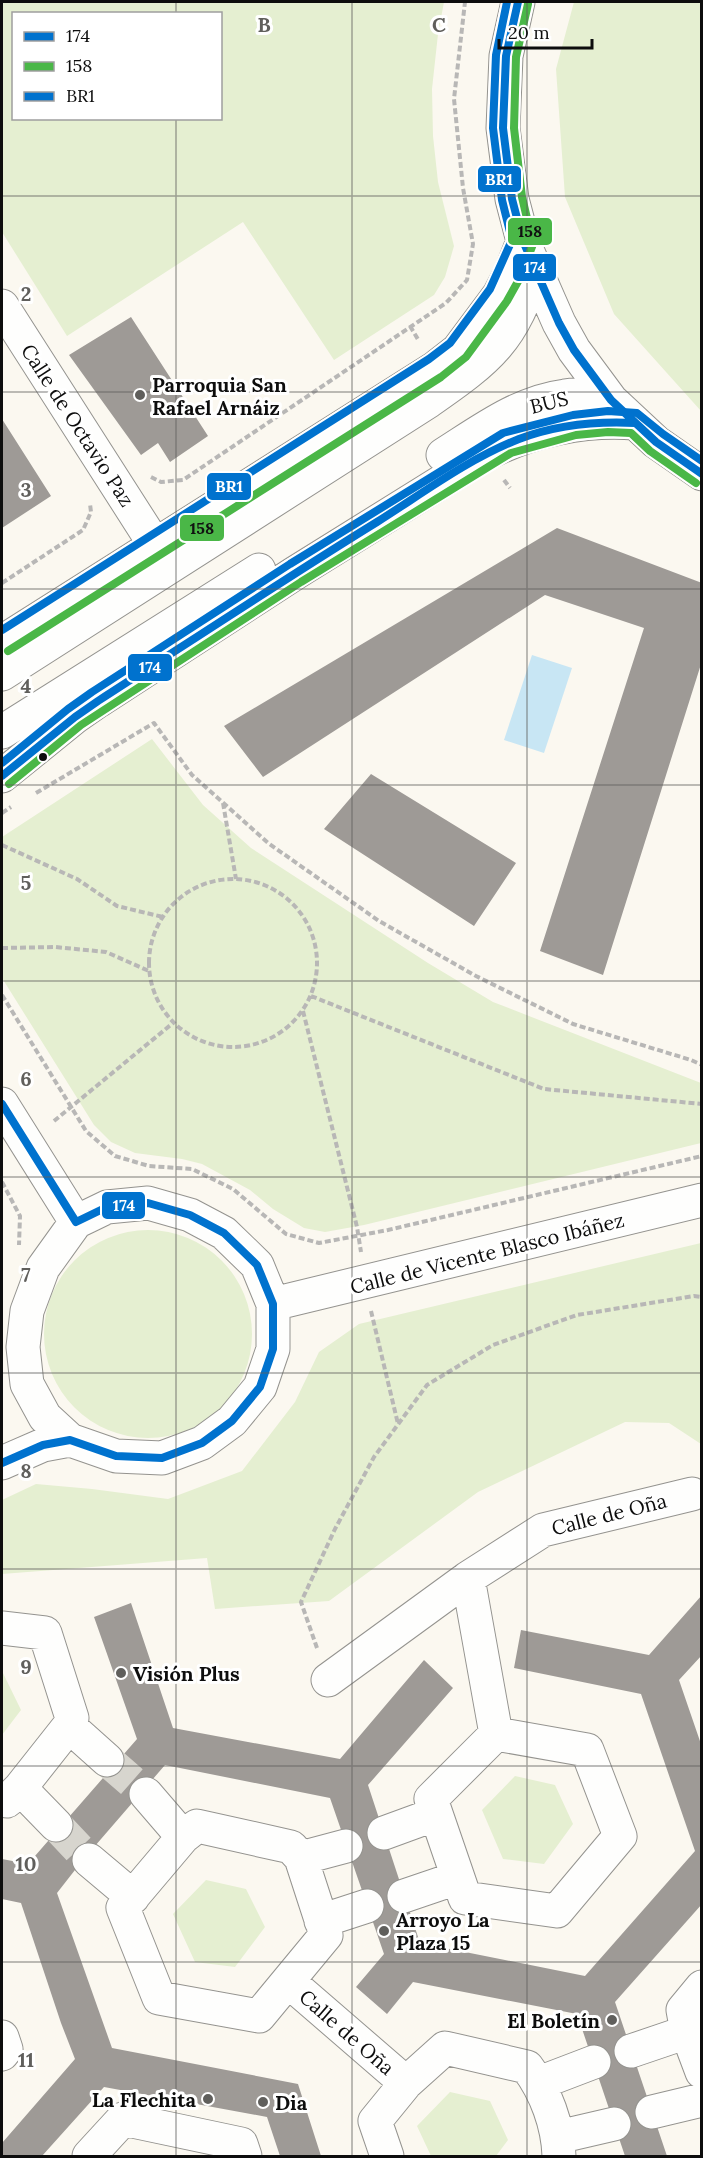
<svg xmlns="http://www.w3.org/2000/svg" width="703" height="2158" viewBox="0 0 703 2158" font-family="Lora,serif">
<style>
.green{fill:#e5efd1;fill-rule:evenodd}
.water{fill:#c8e6f4}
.building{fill:#9e9a96}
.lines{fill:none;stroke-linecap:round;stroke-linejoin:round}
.minor-tunnel{stroke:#d7d5ce;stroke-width:33;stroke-dasharray:33 16;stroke-linecap:butt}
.minor-casing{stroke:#94938f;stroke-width:35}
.path{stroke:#b8b7b6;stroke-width:4;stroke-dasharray:6 3;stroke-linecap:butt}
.minor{stroke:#fefefd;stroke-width:33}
.bus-1-casing{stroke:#fff;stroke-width:12}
.bus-2-casing{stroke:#fff;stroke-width:12}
.bus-3-casing{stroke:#fff;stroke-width:12}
.bus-1{stroke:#0072ce;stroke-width:8}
.bus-2{stroke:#4ab747;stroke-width:8}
.bus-3{stroke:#0072ce;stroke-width:8}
.grid{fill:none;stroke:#605f5c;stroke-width:1.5;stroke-opacity:0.55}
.poi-dot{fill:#605f5c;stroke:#fff;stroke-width:2}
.bus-dot{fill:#0d0d0d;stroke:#fff;stroke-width:2}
.labels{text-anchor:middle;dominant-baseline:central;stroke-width:6;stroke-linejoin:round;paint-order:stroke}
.poi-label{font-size:20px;font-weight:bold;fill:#0d0d0d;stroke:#fff;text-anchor:start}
.street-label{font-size:20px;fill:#0d0d0d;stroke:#fff}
.grid-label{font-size:20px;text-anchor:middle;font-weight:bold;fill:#605f5c;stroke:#fff;stroke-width:6;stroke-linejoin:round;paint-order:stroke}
.line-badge{stroke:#fff;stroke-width:2}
.badge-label{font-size:16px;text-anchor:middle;font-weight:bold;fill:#fff}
.pale-badge-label{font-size:16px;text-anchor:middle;font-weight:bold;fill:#111}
</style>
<rect width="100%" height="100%" fill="#fbf8f0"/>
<!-- green -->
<path class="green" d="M2 2H444L438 34 432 89 433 136 438 182 454 246 445 277 434 295 334 360 243 222 67 336 2 232ZM14 14H220V118H14Z
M574 2H701V411L614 314 565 197 556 69Z
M152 739 203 805 251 848 428 963 493 1002 701 1083V1143L364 1225 325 1232 304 1228 273 1209 250 1190 202 1164 182 1159 135 1153 111 1142 94 1125 2 978V837Z
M44 1334a104 104 0 1 1 208 0a104 104 0 1 1-208 0Z
M701 1243V1444L669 1423 625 1422 478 1492 329 1601 215 1609 207 1558 2 1574V1500L36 1484 92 1489 168 1499 242 1471 295 1402 319 1352 359 1324Z
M2 1671 21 1710 2 1735Z
M515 1776 555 1785 573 1824 544 1864 503 1859 482 1810Z
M206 1880 246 1889 265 1927 235 1967 195 1962 173 1914Z
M450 2092 490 2101 508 2140 496 2156H431L417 2126Z"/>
<!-- water -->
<path class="water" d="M532 655 572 668 544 753 504 740Z"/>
<!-- building -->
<path class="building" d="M131 317 208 436 170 462 158 443 141 455 69 355Z
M2 419 51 496 2 528Z
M557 528 702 583V661L603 975 540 951 644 628 545 595 263 777 224 726Z
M371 774 516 863 474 926 324 829Z
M702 1595V1655L679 1680 702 1747V1904L615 2002 667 2156H625L577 2014 413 1982 387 2014 356 1987 384 1954 330 1798 165 1765 82 1861 57 1893 112 2048 298 2084 321 2156H280L267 2117 104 2087 42 2156H2V2143L75 2059 61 2023 21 1903 2 1899V1859L28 1864 137 1739 94 1617 131 1603 173 1728 340 1759 424 1660 453 1688 368 1785 420 1943 585 1976 695 1851 641 1694 514 1668 521 1630 649 1655Z"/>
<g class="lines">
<!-- minor-tunnel -->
<path class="minor-tunnel" d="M107 1760 146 1794
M56 1825 89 1860"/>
<!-- minor casing -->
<g class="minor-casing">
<path id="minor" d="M518 2 506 56 503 128 512 199 523 241 559 323 574 350 611 400 656 442 702 474
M2 306 155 545
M443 455C481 431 519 402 565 396 581 393 596 397 611 400
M2 642 435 368 458 350 499 295 511 272 523 241
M2 674 429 401C488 360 515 339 535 268
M2 732 259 570
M2 776 75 717 98 701 295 573 486 454C531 430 585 419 635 423
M2 1104 76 1222
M148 1203 190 1215 224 1233 257 1265 273 1304V1349L260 1387 232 1421 202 1443 162 1458 116 1456 70 1440 45 1417 27 1384 23 1347 27 1311 43 1268 76 1222 107 1207Z
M273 1304 702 1200
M2 1463 43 1445 70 1440
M468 1578 496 1734
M2 1628 45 1633 72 1718 69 1726 20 1788 7 1801 2 1799
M328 1680 468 1578 543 1530 692 1494
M69 1726 107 1760
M496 1734 587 1750 620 1836 557 1911 465 1898 431 1799Z
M20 1788 56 1825
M146 1794 183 1837
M197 1826 291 1847 301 1858 326 1935 259 2016 159 1998 123 1908 183 1837Z
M384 1833 436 1814
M301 1858 346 1846
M89 1860 133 1897
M404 1896 457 1878
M321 1921 367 1906
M288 1981 406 2083
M702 1987 683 2010 687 2032 702 2072
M2 2037 6 2049 2 2054
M631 2051 687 2032
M539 2083 594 2062
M652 2112 702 2100
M558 2137 614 2124
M89 2156 123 2119 241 2144 245 2156
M387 2156 375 2121 406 2083 445 2048 527 2067C546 2092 558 2125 559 2156"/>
</g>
<!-- path -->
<path class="path" d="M410 326 419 341
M151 477 161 482 183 480 446 303 467 280 473 244 463 188 454 99 465 2
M504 480 510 488
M2 583 83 530 91 512 90 504
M36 793 154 723 192 775 268 843 379 921 476 976 573 1024 691 1060 702 1065
M223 803 236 879
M2 813 11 807
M2 845 77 879 117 906 163 917
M149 963a84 84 0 1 1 168 0a84 84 0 1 1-168 0Z
M2 948 55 947 106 952 149 971
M2 995 86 1131 115 1156 149 1166 192 1169 233 1189 286 1234 319 1243 388 1230 702 1156
M311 996 544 1089 702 1104
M303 1011 357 1227 361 1252
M54 1121 173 1023
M2 1182 20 1216 19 1245
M371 1311 398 1424
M317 1648 301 1602 335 1529 374 1457 427 1385 493 1345 577 1315 694 1296 702 1297"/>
<!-- minor -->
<use href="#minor" class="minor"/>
<!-- bus-1 casing -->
<g class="bus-1-casing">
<path id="bus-1" d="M518 2 506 56 503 128 512 199 523 241 559 323 574 350 611 400 656 442 702 474
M2 776 75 717 98 701C191 641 283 580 377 522 423 493 468 459 519 439 556 425 595 421 635 423
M2 1104 76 1222 107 1207 148 1203 190 1215 224 1233 257 1265 273 1304V1349L260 1387 232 1421 202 1443 162 1458 116 1456 70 1440 43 1445 2 1463"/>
</g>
<!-- bus-2 casing -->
<g class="bus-2-casing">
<path id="bus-2" d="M8 651 441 377 466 357 507 301 521 276 533 244 522 197 514 128 516 57 528 4
M9 784 81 725 104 710 301 582 511 453 576 435 608 432 631 433 650 451 696 483"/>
</g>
<!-- bus-3 casing -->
<g class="bus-3-casing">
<path id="bus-3" d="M2 630 429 359 450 343 490 289 512 240 502 200 493 128 496 55 507 2
M2 763 68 709 92 692 290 564 503 433 573 415 608 411 637 413 663 434 702 461"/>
</g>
<!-- bus-1 -->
<use href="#bus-1" class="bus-1"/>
<!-- bus-2 -->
<use href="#bus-2" class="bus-2"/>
<!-- bus-3 -->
<use href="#bus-3" class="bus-3"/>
</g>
<!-- grid -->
<path class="grid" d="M176 2V14M352 2V2156M527 2V2156M176 118V2156M2 196H702M2 392H702M2 589H702M2 785H702M2 981H702M2 1177H702M2 1373H702M2 1569H702M2 1766H702M2 1962H702"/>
<!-- markers -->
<g class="poi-dot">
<circle cx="140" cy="395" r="6"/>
<circle cx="121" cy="1673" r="6"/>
<circle cx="384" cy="1931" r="6"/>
<circle cx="612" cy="2020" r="6"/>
<circle cx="208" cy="2099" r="6"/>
<circle cx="263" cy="2102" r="6"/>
</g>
<circle class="bus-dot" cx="43" cy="757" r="5"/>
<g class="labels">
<!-- poi labels -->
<g class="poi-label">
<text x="152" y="384">Parroquia San<tspan x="152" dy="23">Rafael Arnáiz</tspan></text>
<text x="133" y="1673">Visión Plus</text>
<text x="396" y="1919">Arroyo La<tspan x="396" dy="23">Plaza 15</tspan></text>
<text x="600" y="2020" text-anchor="end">El Boletín</text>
<text x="196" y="2099" text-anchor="end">La Flechita</text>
<text x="275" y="2102">Dia</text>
</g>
<!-- street labels -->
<g class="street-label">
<text transform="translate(549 402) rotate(-14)">BUS</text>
<text transform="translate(78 425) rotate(57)">Calle de Octavio Paz</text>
<text transform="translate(487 1253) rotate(-14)">Calle de Vicente Blasco Ibáñez</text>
<text transform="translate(609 1514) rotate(-14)">Calle de Oña</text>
<text transform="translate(347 2032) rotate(41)">Calle de Oña</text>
</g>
</g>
<g class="grid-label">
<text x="264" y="32">B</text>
<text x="439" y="32">C</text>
<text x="26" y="301">2</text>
<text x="26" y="497">3</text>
<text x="26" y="693">4</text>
<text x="26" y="890">5</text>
<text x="26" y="1086">6</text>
<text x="26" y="1282">7</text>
<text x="26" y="1478">8</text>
<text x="26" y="1674">9</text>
<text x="26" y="1871">10</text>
<text x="26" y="2067">11</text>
</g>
<g class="line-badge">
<rect x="477" y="165" width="45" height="28" rx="6" fill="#0072ce"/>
<rect x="507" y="217" width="46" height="29" rx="6" fill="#4ab747"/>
<rect x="512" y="253" width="45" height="29" rx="6" fill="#0072ce"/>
<rect x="206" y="472" width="46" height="29" rx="6" fill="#0072ce"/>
<rect x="179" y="514" width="46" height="28" rx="6" fill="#4ab747"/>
<rect x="127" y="653" width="46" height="29" rx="6" fill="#0072ce"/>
<rect x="101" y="1191" width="45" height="29" rx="6" fill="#0072ce"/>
</g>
<g class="badge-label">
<text x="499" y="185">BR1</text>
<text x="535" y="273">174</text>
<text x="229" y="492">BR1</text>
<text x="150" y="673">174</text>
<text x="124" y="1211">174</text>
</g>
<g class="pale-badge-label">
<text x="530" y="237">158</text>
<text x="202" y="534">158</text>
</g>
<!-- border -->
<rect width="703" height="2158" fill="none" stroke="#0d0d0d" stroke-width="6"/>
<!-- legend -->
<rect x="12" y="12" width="210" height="108" fill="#ffffff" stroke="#9e9e9e" stroke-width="1.5"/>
<rect x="24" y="32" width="30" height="9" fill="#0072ce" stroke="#9e9e9e" stroke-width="1.5"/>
<text x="66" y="42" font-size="18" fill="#0d0d0d">174</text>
<rect x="24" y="62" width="30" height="9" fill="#4ab747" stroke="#9e9e9e" stroke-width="1.5"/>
<text x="66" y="72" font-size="18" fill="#0d0d0d">158</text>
<rect x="24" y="92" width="30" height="9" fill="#0072ce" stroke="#9e9e9e" stroke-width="1.5"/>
<text x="66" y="102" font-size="18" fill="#0d0d0d">BR1</text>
<!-- scale -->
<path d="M499 39v9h93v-9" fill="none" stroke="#0d0d0d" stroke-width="3"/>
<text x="508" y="39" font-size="18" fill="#0d0d0d" stroke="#ffffff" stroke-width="4.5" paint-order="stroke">20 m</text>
</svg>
